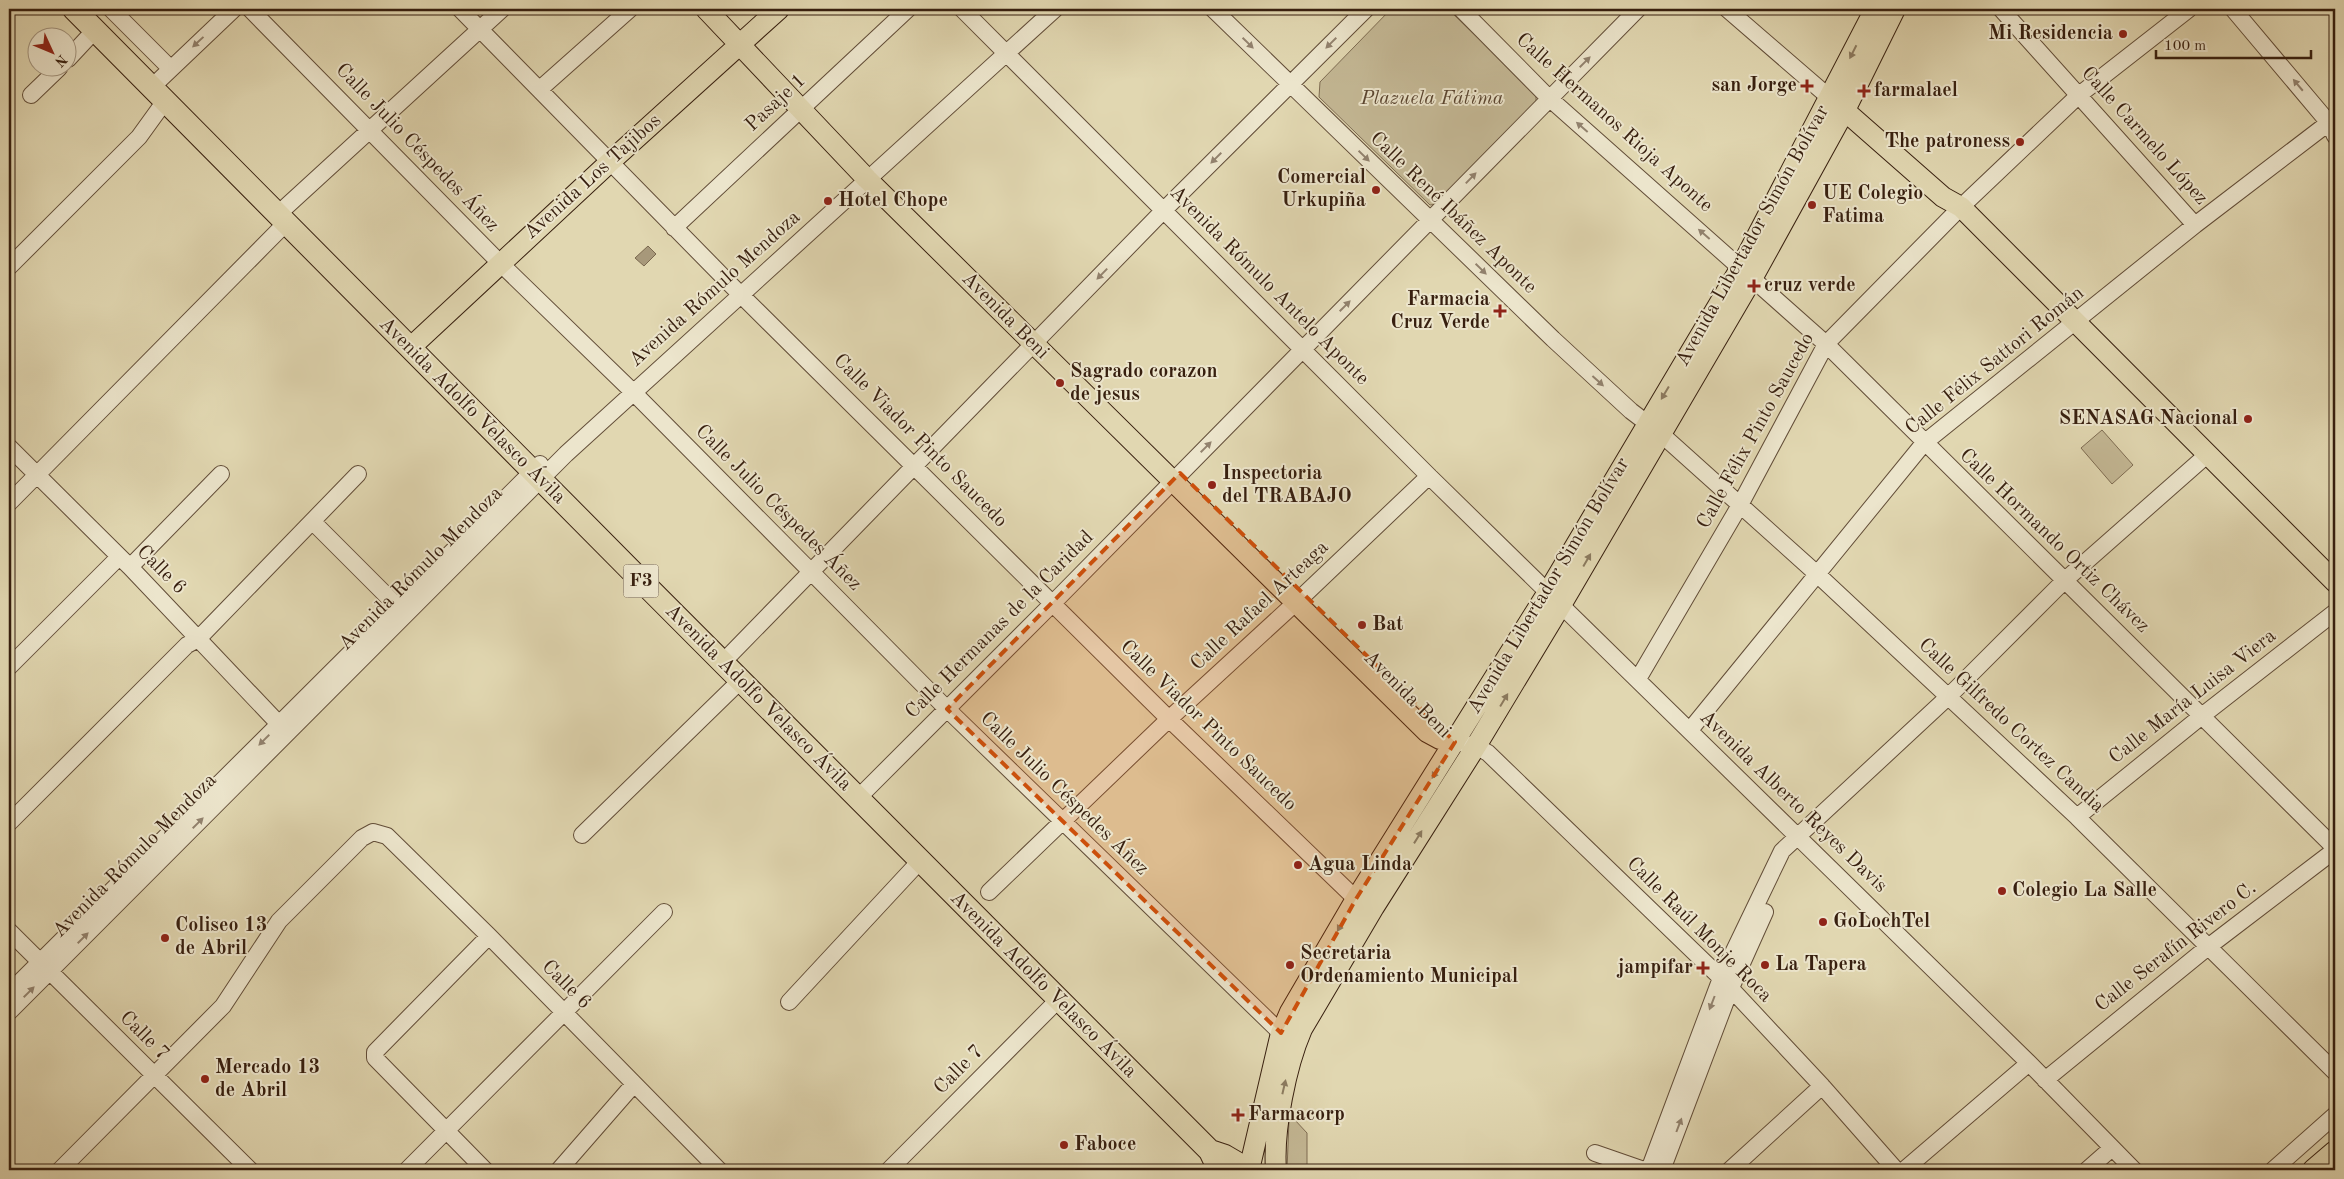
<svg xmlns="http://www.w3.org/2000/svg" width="2344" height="1179" viewBox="0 0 2344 1179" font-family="'Old Standard TT',serif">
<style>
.green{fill:#c4b895;stroke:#7e6c52}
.water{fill:#a7987a;stroke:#7a684f}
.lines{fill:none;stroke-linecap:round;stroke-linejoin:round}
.minor-casing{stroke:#624d38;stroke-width:18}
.major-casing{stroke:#371f0f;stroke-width:22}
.highway-casing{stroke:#371f0f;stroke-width:24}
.minor{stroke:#ece5cc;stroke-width:16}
.major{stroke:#e1d7b1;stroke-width:20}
.highway{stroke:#e1d7b1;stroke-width:22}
.oneway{fill:#92826e}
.oneway2{fill:#8c7b60}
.marked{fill:#cd500c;fill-opacity:0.2;stroke:#cd500c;stroke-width:4;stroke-dasharray:10 6;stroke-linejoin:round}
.poi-dot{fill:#8f2418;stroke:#ece5cc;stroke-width:2}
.labels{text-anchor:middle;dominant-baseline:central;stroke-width:4;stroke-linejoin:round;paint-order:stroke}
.shield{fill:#ece5cc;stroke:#6d5a48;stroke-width:1}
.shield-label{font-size:19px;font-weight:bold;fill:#371f0f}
.poi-label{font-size:20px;font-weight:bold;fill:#371f0f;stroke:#ece5cc;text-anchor:start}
.park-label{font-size:20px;font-style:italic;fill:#5a4530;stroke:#ece5cc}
.street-label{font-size:20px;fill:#371f0f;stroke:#ece5cc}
</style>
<rect width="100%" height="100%" fill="#e1d7b1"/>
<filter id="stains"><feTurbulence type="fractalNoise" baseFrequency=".004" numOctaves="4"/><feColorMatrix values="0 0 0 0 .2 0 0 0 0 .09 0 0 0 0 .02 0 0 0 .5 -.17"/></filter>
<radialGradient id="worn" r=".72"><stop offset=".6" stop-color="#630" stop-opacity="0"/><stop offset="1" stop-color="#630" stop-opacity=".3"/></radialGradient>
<!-- green -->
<path class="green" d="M1391 9H1448L1536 94V104L1439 204 1430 205 1319 97 1320 82Z
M2102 430 2133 465 2112 484 2081 448Z
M1294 1119 1307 1133V1170H1287L1289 1120Z"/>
<!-- water -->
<path class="water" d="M648 246 656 254 644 266 635 258Z"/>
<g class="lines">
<!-- minor casing -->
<g class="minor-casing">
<path id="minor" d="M111 9 170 68
M250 9 500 263 633 392 947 709 1281 1033
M460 9 735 289 1169 719 1356 899
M962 9 1429 476 2029 1063 2134 1170
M1213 9 1553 339 1631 411 1660 433 1817 574 2077 817 2335 1072
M1461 9 1549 98 1826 344 2335 848
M1727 9 1830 98
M2001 9 2195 225
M2233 9 2329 123 2335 136
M68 59 95 30
M152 87 234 9
M540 89 630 9
M31 95 59 68
M277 215 502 9
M674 228 908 9
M9 267 139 137 165 101
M9 447 130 567 279 724
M9 503 285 224
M313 522 405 614
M130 567 221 474
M722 663 1164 210 1366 9
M9 667 119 557
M1638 679 1740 505 1826 344 1961 207 2079 95 2189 9
M1690 730 1924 443 2195 225 2335 118
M1464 744 1476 746 1488 753 1721 978 1822 1086 1896 1170
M858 798 1053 603 1638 9
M2077 817 2203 715 2335 612
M9 823 187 645 198 639 358 474
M582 835 740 681
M989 892 1169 719 1305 594 1429 476
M9 931 250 1170
M9 993 540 464
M789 1002 919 862
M9 1012 566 454 1055 9
M2045 1080 2208 947 2335 850
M1595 1153 1644 1170
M60 1170 223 1006 279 921 362 838 373 832 387 836 489 936 719 1170
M407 1170 664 912
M485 1170 375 1058V1052L489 936
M559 1170 634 1084
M889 1170 1058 1000
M1649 1170 1721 978 1782 851 1949 696 2064 581 2208 454
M1662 1170 1730 990 1765 912
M1730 1170 1822 1086
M1904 1170 2029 1063
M2087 1170 2112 1148
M2273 1170 2335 1115"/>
</g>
<!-- major casing -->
<g class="major-casing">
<path id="major" d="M706 9 867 179 1427 732 1440 739 1455 742
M1836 103 1943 197 1961 207 2335 582
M410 348 611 161 779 9
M1249 1170 1281 1033 1290 1012 1356 899 1548 592 1741 267 1875 9
M1276 1170C1273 1130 1286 1066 1302 1029L1374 907 1476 746 1561 605 1753 277 1845 110 1895 9"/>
</g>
<!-- highway casing -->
<g class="highway-casing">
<path id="highway" d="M74 9C453 389 829 773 1210 1151L1219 1170
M1210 1151 1225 1156 1249 1170
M2314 1170 2335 1152"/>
</g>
<!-- minor -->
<use href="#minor" class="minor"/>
<!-- major -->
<use href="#major" class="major"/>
<!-- highway -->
<use href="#highway" class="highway"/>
</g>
<!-- one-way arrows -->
<defs><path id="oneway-solid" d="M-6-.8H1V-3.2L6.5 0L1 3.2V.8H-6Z" transform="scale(1.25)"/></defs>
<g class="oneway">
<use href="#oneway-solid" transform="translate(198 42) rotate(137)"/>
<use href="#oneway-solid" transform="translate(1248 43) rotate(44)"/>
<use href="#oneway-solid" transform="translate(1331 43) rotate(135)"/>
<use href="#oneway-solid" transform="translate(1585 62) rotate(-45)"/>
<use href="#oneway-solid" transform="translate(2298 85) rotate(-130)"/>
<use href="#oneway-solid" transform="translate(1582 127) rotate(-139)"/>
<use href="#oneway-solid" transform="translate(1364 156) rotate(44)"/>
<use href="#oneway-solid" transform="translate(1216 158) rotate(135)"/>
<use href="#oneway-solid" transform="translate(1471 178) rotate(-46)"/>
<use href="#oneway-solid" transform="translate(1704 234) rotate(-139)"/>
<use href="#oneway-solid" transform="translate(1481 269) rotate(44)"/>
<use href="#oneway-solid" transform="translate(1102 274) rotate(134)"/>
<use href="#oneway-solid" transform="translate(1345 306) rotate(-45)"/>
<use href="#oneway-solid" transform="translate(1598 381) rotate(42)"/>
<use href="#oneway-solid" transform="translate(1206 447) rotate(-45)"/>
<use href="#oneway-solid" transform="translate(264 740) rotate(135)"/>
<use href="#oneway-solid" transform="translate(198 823) rotate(-45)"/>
<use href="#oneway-solid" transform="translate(83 938) rotate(-45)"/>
<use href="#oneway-solid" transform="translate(29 992) rotate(-45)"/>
<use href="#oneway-solid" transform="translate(1712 1003) rotate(111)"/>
<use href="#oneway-solid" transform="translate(1679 1125) rotate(-69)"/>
</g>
<g class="oneway2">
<use href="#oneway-solid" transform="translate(1853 52) rotate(117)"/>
<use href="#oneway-solid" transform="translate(1665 393) rotate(121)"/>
<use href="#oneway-solid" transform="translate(1587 560) rotate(-60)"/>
<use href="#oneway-solid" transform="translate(1504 700) rotate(-59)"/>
<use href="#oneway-solid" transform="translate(1436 772) rotate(122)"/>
<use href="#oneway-solid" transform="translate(1418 837) rotate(-58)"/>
<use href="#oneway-solid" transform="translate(1341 925) rotate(120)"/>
<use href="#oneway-solid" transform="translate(1284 1087) rotate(-77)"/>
</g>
<!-- marked area -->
<path class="marked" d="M1180 473 1455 742 1356 899 1281 1033 947 709Z"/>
<!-- markers -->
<g class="poi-dot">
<circle cx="2123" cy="34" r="5"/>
<path d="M1804.5 78.5h5v5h5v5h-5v5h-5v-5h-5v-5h5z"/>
<path d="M1861.5 83.5h5v5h5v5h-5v5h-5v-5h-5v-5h5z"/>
<circle cx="2020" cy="142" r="5"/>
<circle cx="1376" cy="190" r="5"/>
<circle cx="828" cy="201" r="5"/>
<circle cx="1812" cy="205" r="5"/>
<path d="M1751.5 278.5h5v5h5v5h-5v5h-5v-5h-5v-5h5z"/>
<path d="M1497.5 303.5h5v5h5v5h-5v5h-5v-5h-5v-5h5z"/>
<circle cx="1060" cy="383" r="5"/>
<circle cx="2248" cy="419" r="5"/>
<circle cx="1212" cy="485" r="5"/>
<circle cx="1362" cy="625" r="5"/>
<circle cx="1298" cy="865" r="5"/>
<circle cx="2002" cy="891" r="5"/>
<circle cx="1823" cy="922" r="5"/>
<circle cx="165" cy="938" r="5"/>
<circle cx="1290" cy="965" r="5"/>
<circle cx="1765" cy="965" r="5"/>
<path d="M1700.5 960.5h5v5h5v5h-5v5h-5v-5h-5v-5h5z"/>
<circle cx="205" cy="1079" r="5"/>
<path d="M1235.5 1107.5h5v5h5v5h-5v5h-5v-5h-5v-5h5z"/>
<circle cx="1064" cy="1145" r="5"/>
</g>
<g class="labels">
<!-- shield labels -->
<rect class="shield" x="623.5" y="564.5" width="35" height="33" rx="4"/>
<g class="shield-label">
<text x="641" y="581">F3</text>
</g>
<!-- poi labels -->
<g class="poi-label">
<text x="2113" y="34" text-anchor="end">Mi Residencia</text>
<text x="1797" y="86" text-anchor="end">san Jorge</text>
<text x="1874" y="91">farmalael</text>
<text x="2010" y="142" text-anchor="end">The patroness</text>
<text x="1366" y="178" text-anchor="end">Comercial<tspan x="1366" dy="23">Urkupiña</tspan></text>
<text x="1822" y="194">UE Colegio<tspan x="1822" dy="23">Fatima</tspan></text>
<text x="838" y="201">Hotel Chope</text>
<text x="1764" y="286">cruz verde</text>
<text x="1490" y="300" text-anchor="end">Farmacia<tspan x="1490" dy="23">Cruz Verde</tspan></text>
<text x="1070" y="372">Sagrado corazon<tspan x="1070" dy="23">de jesus</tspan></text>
<text x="2238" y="419" text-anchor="end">SENASAG Nacional</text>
<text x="1222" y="474">Inspectoria<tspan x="1222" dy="23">del TRABAJO</tspan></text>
<text x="1372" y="625">Bat</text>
<text x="1308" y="865">Agua Linda</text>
<text x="2012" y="891">Colegio La Salle</text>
<text x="1833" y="922">GoLochTel</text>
<text x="175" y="926">Coliseo 13<tspan x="175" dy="23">de Abril</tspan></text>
<text x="1300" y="954">Secretaria<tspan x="1300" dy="23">Ordenamiento Municipal</tspan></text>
<text x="1775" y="965">La Tapera</text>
<text x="1693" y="968" text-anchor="end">jampifar</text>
<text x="215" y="1068">Mercado 13<tspan x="215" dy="23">de Abril</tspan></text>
<text x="1248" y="1115">Farmacorp</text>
<text x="1074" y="1145">Faboce</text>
</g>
<!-- park labels -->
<g class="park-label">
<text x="1432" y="99">Plazuela Fátima</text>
</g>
<!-- street labels -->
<g class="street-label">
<text transform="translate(776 103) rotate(-43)">Pasaje 1</text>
<text transform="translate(1614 123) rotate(42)">Calle Hermanos Rioja Aponte</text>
<text transform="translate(2144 136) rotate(48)">Calle Carmelo López</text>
<text transform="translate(417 148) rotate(46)">Calle Julio Céspedes Áñez</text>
<text transform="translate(593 177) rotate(-42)">Avenida Los Tajibos</text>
<text transform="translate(1453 213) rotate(44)">Calle René Ibáñez Aponte</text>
<text transform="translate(1753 236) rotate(-61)">Avenida Libertador Simón Bolívar</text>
<text transform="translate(1269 286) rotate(45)">Avenida Rómulo Antelo Aponte</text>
<text transform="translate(715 289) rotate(-42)">Avenida Rómulo Mendoza</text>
<text transform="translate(1005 316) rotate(45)">Avenida Beni</text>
<text transform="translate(1995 361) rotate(-39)">Calle Félix Sattori Román</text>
<text transform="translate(472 411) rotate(45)">Avenida Adolfo Velasco Ávila</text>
<text transform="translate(1756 431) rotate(-61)">Calle Félix Pinto Saucedo</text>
<text transform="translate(920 441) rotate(45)">Calle Viador Pinto Saucedo</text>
<text transform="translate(778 508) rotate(45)">Calle Julio Céspedes Áñez</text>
<text transform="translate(2054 541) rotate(44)">Calle Hormando Ortiz Chávez</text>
<text transform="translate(421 569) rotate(-45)">Avenida Rómulo Mendoza</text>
<text transform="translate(161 570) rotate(45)">Calle 6</text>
<text transform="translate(1549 586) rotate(-59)">Avenida Libertador Simón Bolívar</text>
<text transform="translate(1260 606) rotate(-43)">Calle Rafael Arteaga</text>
<text transform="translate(1000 625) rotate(-45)">Calle Hermanas de la Caridad</text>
<text transform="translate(1407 695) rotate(45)">Avenida Beni</text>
<text transform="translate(2193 697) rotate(-38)">Calle María Luisa Viera</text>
<text transform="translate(758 698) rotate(45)">Avenida Adolfo Velasco Ávila</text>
<text transform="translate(1208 726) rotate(44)">Calle Viador Pinto Saucedo</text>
<text transform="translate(2011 726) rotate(43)">Calle Gilfredo Cortez Candia</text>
<text transform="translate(1064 794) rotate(44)">Calle Julio Céspedes Áñez</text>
<text transform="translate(1793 802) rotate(44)">Avenida Alberto Reyes Davis</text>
<text transform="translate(135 856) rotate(-45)">Avenida Rómulo Mendoza</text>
<text transform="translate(1699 930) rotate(45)">Calle Raúl Monje Roca</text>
<text transform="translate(2176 947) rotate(-38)">Calle Serafín Rivero C.</text>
<text transform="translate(566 985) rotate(45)">Calle 6</text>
<text transform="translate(1043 985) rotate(45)">Avenida Adolfo Velasco Ávila</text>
<text transform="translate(144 1036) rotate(45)">Calle 7</text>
<text transform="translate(959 1070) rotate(-45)">Calle 7</text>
</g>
</g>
<!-- margin -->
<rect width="2344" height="1179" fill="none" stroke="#e1d7b1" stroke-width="30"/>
<rect x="10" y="10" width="2324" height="1159" fill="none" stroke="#371f0f" stroke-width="2.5"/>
<rect x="15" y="15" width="2314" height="1149" fill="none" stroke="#371f0f"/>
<!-- north arrow -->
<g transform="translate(52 52) rotate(134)"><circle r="24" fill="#ece5cc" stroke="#a49680"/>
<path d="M0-4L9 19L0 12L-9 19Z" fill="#8f2418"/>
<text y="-8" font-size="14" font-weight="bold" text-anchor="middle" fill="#371f0f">N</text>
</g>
<!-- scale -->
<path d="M2156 50v8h155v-8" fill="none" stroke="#371f0f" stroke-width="2.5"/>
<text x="2164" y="50" font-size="15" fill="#371f0f" stroke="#ece5cc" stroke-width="4" paint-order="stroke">100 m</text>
<rect width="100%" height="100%" filter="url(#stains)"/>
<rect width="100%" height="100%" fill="url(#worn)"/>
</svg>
